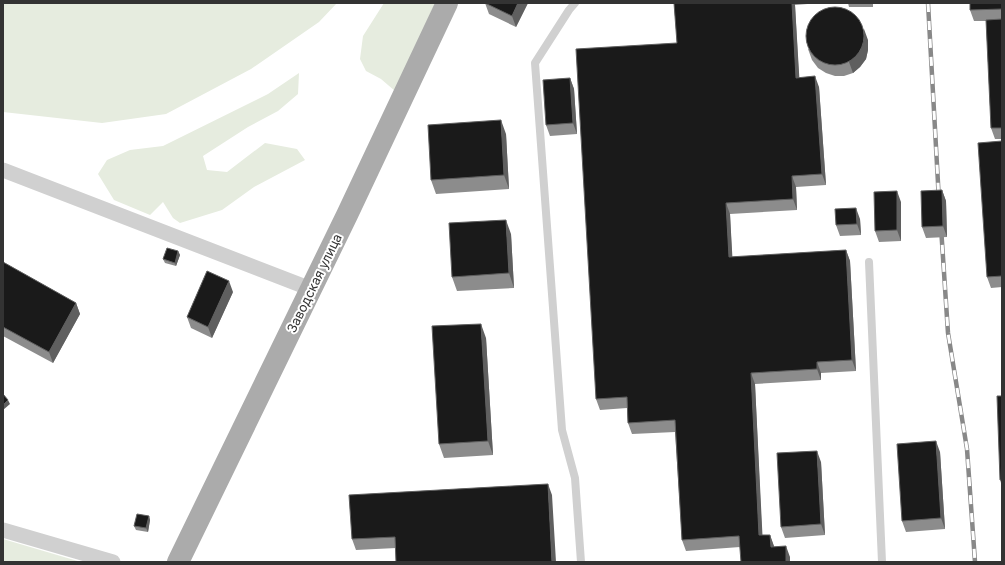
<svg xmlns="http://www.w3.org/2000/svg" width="1005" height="565" viewBox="0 0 1005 565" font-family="Inter,sans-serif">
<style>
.green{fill:#e6ecdf}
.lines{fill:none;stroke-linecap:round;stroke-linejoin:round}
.lane{stroke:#d0d0d0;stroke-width:8}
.street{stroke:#d0d0d0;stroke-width:15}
.primary{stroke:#ababab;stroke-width:22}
.rail-casing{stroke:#888;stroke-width:4.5}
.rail{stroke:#fff;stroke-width:3;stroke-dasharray:9;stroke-linecap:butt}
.wall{fill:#8c8c8c}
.shaded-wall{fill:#5f5f5f}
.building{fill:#1a1a1a;stroke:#5f5f5f}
.labels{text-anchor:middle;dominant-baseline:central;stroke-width:4;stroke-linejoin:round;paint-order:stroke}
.street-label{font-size:13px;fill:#333;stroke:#fff}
</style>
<rect width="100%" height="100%" fill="#fff"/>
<!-- green -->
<path class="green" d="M3 3H337L319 22 251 69 166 114 102 123 3 112Z
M384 3H435L395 91 381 79 366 71 360 59 363 36Z
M299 73 298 94 278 111 248 127 203 156 207 170 227 172 265 143 297 149 305 160 254 187 222 210 180 223 173 218 163 202 150 215 114 200 98 174 107 160 130 150 163 146 268 94Z
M3 539 81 562H3Z"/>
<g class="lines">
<!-- lane -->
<path class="lane" d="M575 3 569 10 535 63 562 430 575 478 581 562
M869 262 882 562"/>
<!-- street -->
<path class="street" d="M3 170 311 289
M3 530 113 562"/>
<!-- primary -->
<path class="primary" d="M178 562 347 215 447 3"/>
<!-- rail casing -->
<g class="rail-casing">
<path id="rail" d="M928 3 939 201
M941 227 948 333 967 449 975 562"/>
</g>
<!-- rail -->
<use href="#rail" class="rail"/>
</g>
<!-- wall -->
<path class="wall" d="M485 3H528L516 27 489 14Z
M674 3H820L795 5 799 78 819 87 826 185 796 187 797 210 730 214 732 257 846 250 850 261 856 371 821 373V380L755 384 762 535H770L774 547 790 557 740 547 686 551 682 540 675 432 632 434 628 423 627 408 600 410 596 399 677 43Z
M848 3H873V7H849Z
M1002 3V139H995L991 128 986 21H974L970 10Z
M868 40V50L866 59 860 67 853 73 844 76H835L826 73 818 68 812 60 808 49Z
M570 78 574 89 577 134 550 136 546 125Z
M506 134 509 189 436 194 431 180Z
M1002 141V287L991 288 987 277Z
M942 190 946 201 947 237 926 238 922 227Z
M901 202V241L879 242 875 231Z
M860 219 861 235 840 236 836 225Z
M511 234 514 288 457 291 452 277Z
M178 251 180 255 176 266 165 263 163 259Z
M3 262 76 303 80 314 53 363 3 336Z
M233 292 212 338 191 328 187 317Z
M486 338 493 455 444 458 439 444Z
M1002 396V486L1000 480Z
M940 452 945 529 906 532 902 521Z
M821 462 825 535 785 538 781 527Z
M552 495 396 548 356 550 352 539Z
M149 516 150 520 148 532 136 530 134 526Z"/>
<!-- shaded-wall -->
<path class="shaded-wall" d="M518 3H528L516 27 512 16Z
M792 3H795V5L800 89 796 78Z
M864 29 868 40V50L866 59 860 67 853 73 849 62Z
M815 76 819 87 826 185 822 174Z
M570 78 574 89 577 134 573 123Z
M501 120 506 134 509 189 504 175Z
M792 176 796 187 797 210 793 199Z
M942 190 946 201 947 237 943 226Z
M897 191 901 202V241L897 230Z
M726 203 730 214 733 268 729 257Z
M856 208 860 219 861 235 857 224Z
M506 220 511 234 514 288 509 273Z
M846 250 850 261 856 371 852 360Z
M178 251 180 255 176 266 175 263Z
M229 281 233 292 212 338 208 327Z
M76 303 80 314 53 363 49 352Z
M481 324 486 338 493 455 488 441Z
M817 362 821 373V380L817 369Z
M751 373 755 384 763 546 759 535Z
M8 400 10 404 3 410V405Z
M936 441 940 452 945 529 941 518Z
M817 451 821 462 825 535 821 524Z
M548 484 552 495 556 562H552Z
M149 516 150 520 148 532 146 528Z
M770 535 774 546 775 558 771 547Z
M786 546 790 557V562H786Z"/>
<!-- building -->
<path class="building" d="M485 3H518L512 16Z
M674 3H792L796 78 815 76 822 174 792 176 793 199 726 203 729 257 846 250 852 360 817 362V369L751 373 759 535H770L771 547 786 546V562H741L739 536 682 540 675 420 628 423 627 397 596 399 576 49 677 43Z
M970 3H1002V9L970 10Z
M806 36a29 29 0 1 1 58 0a29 29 0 1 1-58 0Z
M1002 19V128H991L986 20Z
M570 78 573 123 546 125 543 80Z
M501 120 504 175 431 180 428 125Z
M1002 141V276L987 277 978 143Z
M942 190 943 226 922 227 921 191Z
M897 191V230L875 231 874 192Z
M856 208 857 224 836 225 835 209Z
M506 220 509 273 452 277 449 223Z
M167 248 178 251 175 263 163 259Z
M3 262 76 303 49 352 3 327Z
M207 271 229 281 208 327 187 317Z
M481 324 488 441 439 444 432 326Z
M3 394 8 400 3 405Z
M997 396H1002V480H1000Z
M936 441 941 518 902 521 897 444Z
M817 451 821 524 781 527 777 453Z
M548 484 552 562H396L395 537 352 539 349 495Z
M137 514 149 516 146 528 134 526Z"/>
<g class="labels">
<!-- street labels -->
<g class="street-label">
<text transform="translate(314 283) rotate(-64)">Заводская улица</text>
</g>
</g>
<!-- border -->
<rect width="1005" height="565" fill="none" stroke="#333333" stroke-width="8"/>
</svg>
